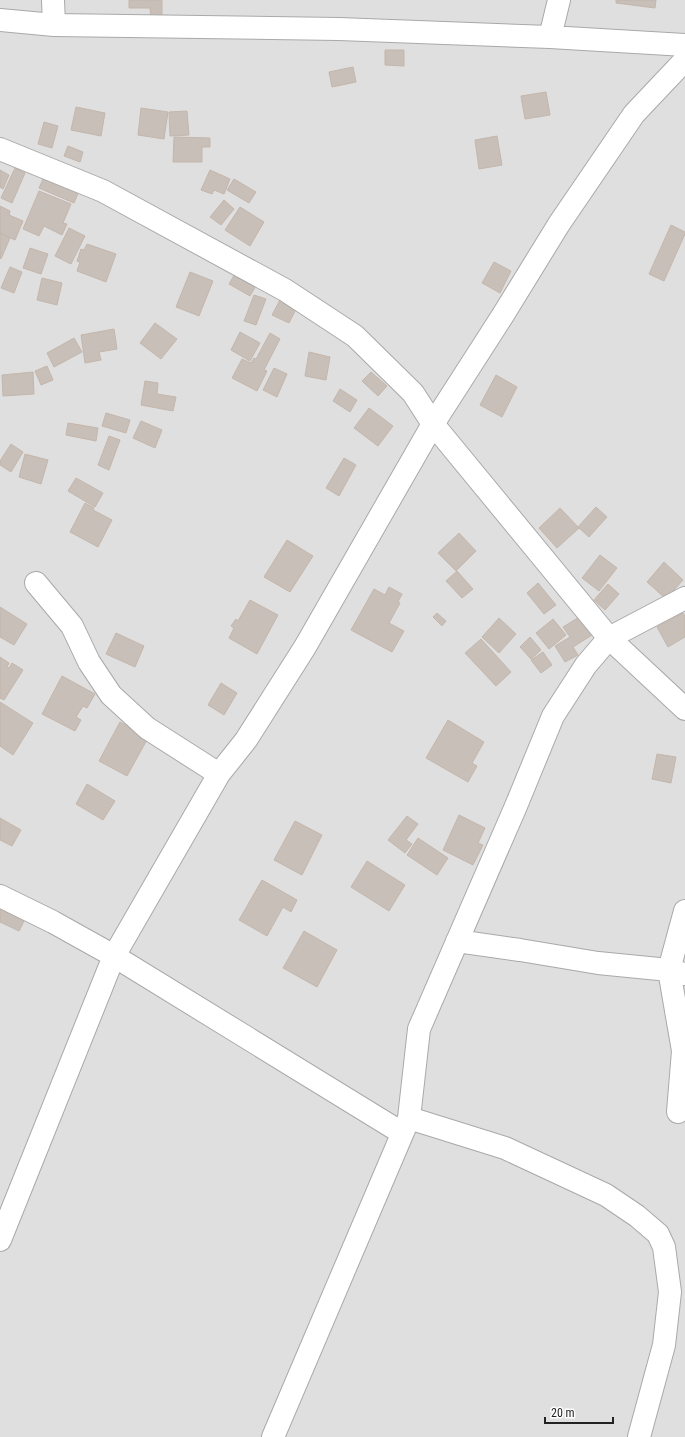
<svg xmlns="http://www.w3.org/2000/svg" width="685" height="1437" viewBox="0 0 685 1437" font-family="'Roboto Condensed',sans-serif">
<style>
.residential{fill:#e0dfdf}
.building{fill:#c7bfb8;stroke:#c4b6ab}
.lines{fill:none;stroke-linecap:round;stroke-linejoin:round}
.minor-casing{stroke:#a9a9a9;stroke-width:24}
.minor{stroke:#fff;stroke-width:22}
</style>
<rect width="100%" height="100%" fill="#f2efe9"/>
<!-- residential -->
<path class="residential" d="M0 0H685V1437H0Z"/>
<!-- building -->
<path class="building" d="M129 0H162V18L151 19 150 8H129Z
M616 0H656L655 8 616 3Z
M385 50H404V66L385 65Z
M353 67 356 82 332 87 329 72Z
M546 92 550 115 525 119 521 96Z
M76 107 105 113 101 136 71 130Z
M141 108 168 112 164 139 138 135Z
M187 111 189 135 170 136 169 112Z
M44 122 58 126 52 148 38 144Z
M497 136 502 165 479 169 475 140Z
M174 137 210 138V147H202V162H173Z
M68 146 83 152 80 162 64 156Z
M15 168 25 173 12 203 1 198Z
M0 170 9 175 3 189 0 187Z
M210 170 230 179 224 194 214 190 212 194 201 190Z
M44 177 79 191 74 203 39 188Z
M234 179 256 192 249 203 227 190Z
M39 191 71 204 63 223 67 224 62 235 44 226 39 236 23 229Z
M224 200 234 209 221 225 210 217Z
M0 206 10 211 9 215 23 221 15 240 0 233Z
M240 207 264 222 250 246 225 230Z
M671 225 685 232V234L664 281 649 274Z
M69 228 85 236 71 264 55 256Z
M0 233 10 238 1 259 0 258Z
M87 244 116 254 106 282 77 271 80 262 77 261 81 249 84 250Z
M30 248 48 254 41 274 23 268Z
M494 262 511 271 500 293 482 283Z
M10 267 22 272 14 293 1 288Z
M190 272 213 281 199 316 176 307Z
M236 272 257 284 250 296 229 284Z
M42 278 62 283 57 305 37 300Z
M254 295 266 299 256 325 244 321Z
M280 300 296 309 289 323 272 315Z
M155 323 177 339 161 359 140 343Z
M114 329 117 349 99 352 101 360 85 363 81 335Z
M240 332 260 343 250 361 231 350Z
M270 333 280 339 264 370 267 371 257 391 232 378 242 359 251 363 254 358 256 359Z
M74 338 82 352 54 367 47 353Z
M309 352 330 357 326 380 305 376Z
M47 366 53 380 41 385 35 371Z
M274 368 287 374 277 397 263 390Z
M33 372 34 394 3 396 2 375Z
M371 372 387 386 378 396 362 381Z
M496 375 517 387 502 417 480 405Z
M145 381 158 383 157 394 176 397 173 411 141 405Z
M340 389 357 400 350 412 333 401Z
M369 408 393 426 378 446 354 428Z
M106 413 130 420 126 433 102 426Z
M141 421 162 430 155 448 133 438Z
M68 423 98 428 96 441 66 435Z
M109 436 120 440 109 470 98 465Z
M11 444 23 452 11 472 0 465V461Z
M25 454 48 460 41 484 19 477Z
M344 458 356 465 339 496 326 488Z
M76 478 103 493 95 507 68 491Z
M85 503 94 508 93 510 112 520 98 547 70 532Z
M596 507 607 517 589 537 578 527Z
M560 508 579 528 557 548 539 528Z
M459 533 476 551 456 571 438 553Z
M287 540 313 556 290 592 264 577Z
M600 555 617 568 599 591 582 578Z
M664 562 683 580 666 599 647 582Z
M457 571 473 589 462 598 446 581Z
M538 583 556 605 544 614 527 593Z
M608 584 619 594 605 610 594 600Z
M389 587 402 594 398 602 400 603 389 623 404 631 392 652 351 630 374 589 385 595Z
M250 600 278 615 257 654 229 638 234 628 231 626 236 619 238 621Z
M0 607 27 624 14 645 0 637Z
M437 613 446 621 442 626 433 617Z
M683 613 685 616V637L668 647 657 627Z
M581 616 592 635 573 647 578 655 565 662 555 646 570 637 563 627Z
M499 618 516 634 499 653 482 637Z
M553 619 566 635 549 649 536 633Z
M116 633 144 646 135 667 106 654Z
M530 637 541 650 531 659 520 647Z
M481 639 511 672 496 686 465 653Z
M543 652 552 665 541 673 531 660Z
M0 657 9 663 7 667 9 668 12 663 23 670 4 700 0 698Z
M62 676 95 694 87 708 83 706 76 717 81 720 75 731 42 714Z
M221 683 237 693 224 715 208 705Z
M0 702 33 723 13 755 0 746Z
M448 720 484 742 472 763 477 766 468 782 426 758Z
M120 722 148 738 127 776 99 761Z
M657 754 676 757 671 783 652 779Z
M87 784 115 801 103 820 76 804Z
M459 815 485 828 478 843 483 845 473 865 443 850Z
M407 816 418 824 406 840 412 844 405 853 388 840Z
M0 818 21 830 12 846 0 840Z
M295 821 322 835 302 875 274 860Z
M418 838 448 858 437 875 407 855Z
M367 861 405 885 389 911 351 887Z
M262 880 297 900 291 912 283 907 267 936 239 920Z
M0 902 27 915 19 931 0 922Z
M304 931 337 950 317 987 283 968Z"/>
<g class="lines">
<!-- minor casing -->
<g class="minor-casing">
<path id="minor" d="M53 0 54 25
M0 20 54 25 339 29 550 37 685 45
M550 37 559 0
M0 149 103 191 285 290 355 336 413 393 433 424 609 638 685 709
M36 583 72 626 89 662 111 695 147 728 219 774
M0 896 53 922 114 956 402 1133
M457 941 520 950 598 963 669 970 685 974
M678 1112 683 1051 669 970 685 911
M409 1118 505 1148 606 1195 637 1216 658 1234 664 1247 670 1292 664 1345 639 1437
M0 1240 114 956 219 774 246 740 305 647 433 424 503 315 559 224 634 114 685 60
M273 1437 409 1118 419 1029 516 806 553 716 586 665 609 638 685 598"/>
</g>
<!-- minor -->
<use href="#minor" class="minor"/>
</g>
<!-- scale -->
<path d="M545 1417v6h68v-6" fill="none" stroke="#222222" stroke-width="2"/>
<text x="551" y="1417" font-size="12" fill="#222222" stroke="#ffffff" stroke-width="3" paint-order="stroke">20 m</text>
</svg>
